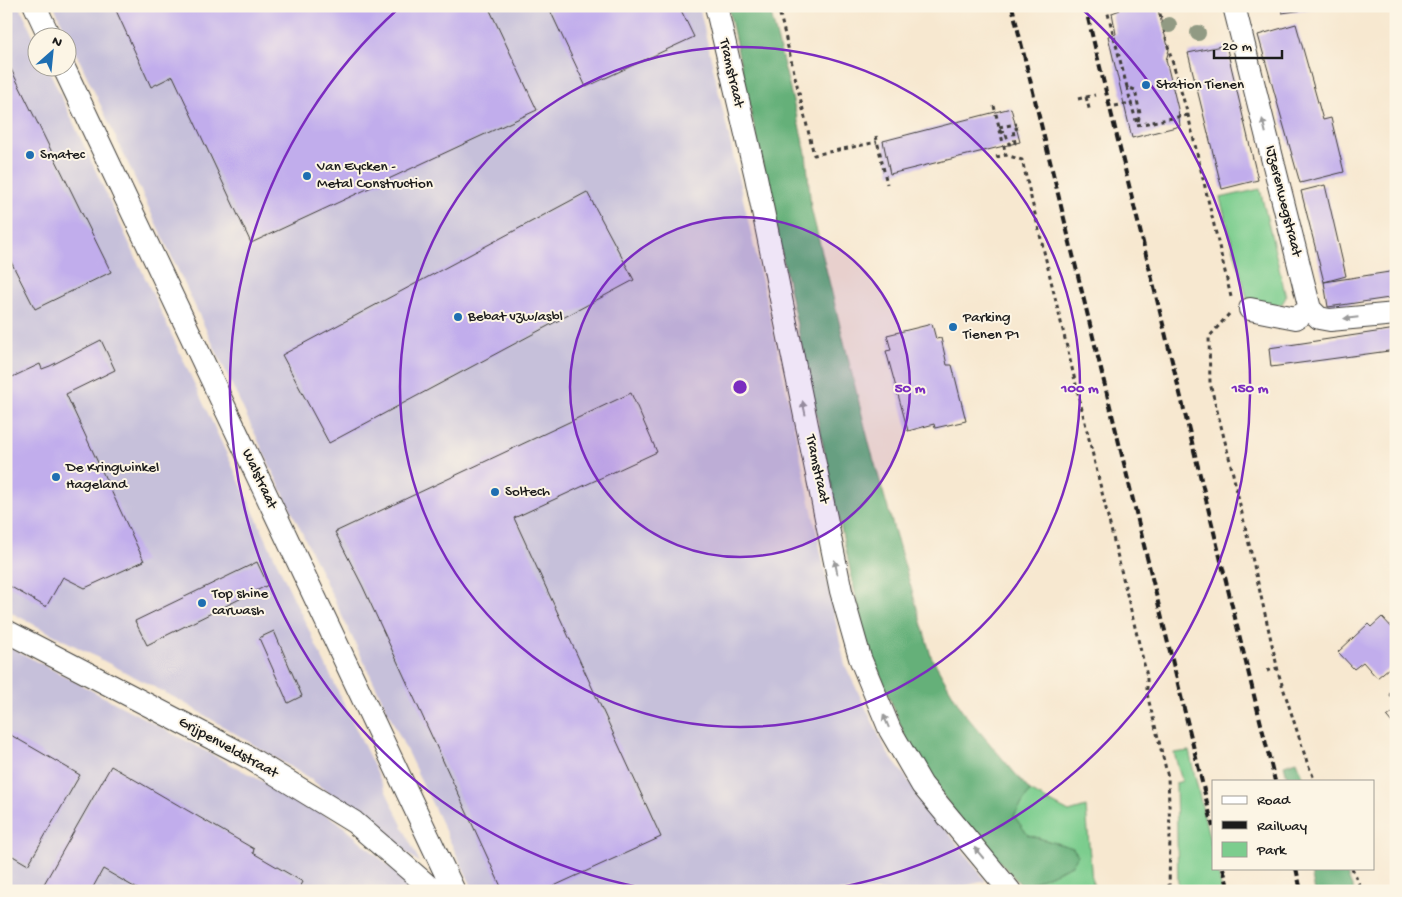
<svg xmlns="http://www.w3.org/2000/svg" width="1402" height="897" viewBox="0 0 1402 897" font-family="'Gochi Hand',sans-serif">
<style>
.industrial{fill:#c6c0da}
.green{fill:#7ccd8e;stroke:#4c7455}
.forest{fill:#65b079;stroke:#40664a}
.building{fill:#c1adec}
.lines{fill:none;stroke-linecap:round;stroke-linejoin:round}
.minor-casing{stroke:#3d3b37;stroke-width:24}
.path{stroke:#3d3b37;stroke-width:3;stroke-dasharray:4 4;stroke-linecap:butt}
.minor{stroke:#fff;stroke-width:22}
.rail{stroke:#1c1c1c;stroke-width:4;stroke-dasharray:8 4;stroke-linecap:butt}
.tree{fill:#919a83}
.oneway{fill:#999}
.ring{fill:none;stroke:#7b2cbf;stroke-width:2.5}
.poi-dot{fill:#1f6fb2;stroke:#fcf5e5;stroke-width:2}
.labels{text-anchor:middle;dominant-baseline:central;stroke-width:4;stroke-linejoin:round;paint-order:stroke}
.street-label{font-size:15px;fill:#1c1c1c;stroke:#fcf5e5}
.poi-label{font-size:15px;fill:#1c1c1c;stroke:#fcf5e5;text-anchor:start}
.centre{fill:#7b2cbf;stroke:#fcf5e5;stroke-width:2.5}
.ring-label{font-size:15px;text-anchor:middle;font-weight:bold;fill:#7b2cbf;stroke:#fcf5e5;stroke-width:4;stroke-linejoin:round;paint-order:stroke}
</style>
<rect width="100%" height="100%" fill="#fcf5e5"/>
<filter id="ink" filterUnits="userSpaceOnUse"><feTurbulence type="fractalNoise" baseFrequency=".02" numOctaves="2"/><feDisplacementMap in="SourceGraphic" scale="10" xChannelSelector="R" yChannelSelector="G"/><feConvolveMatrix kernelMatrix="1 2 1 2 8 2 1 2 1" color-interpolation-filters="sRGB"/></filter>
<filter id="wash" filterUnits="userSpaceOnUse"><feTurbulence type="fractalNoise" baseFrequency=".0096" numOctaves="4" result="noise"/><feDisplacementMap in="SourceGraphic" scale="20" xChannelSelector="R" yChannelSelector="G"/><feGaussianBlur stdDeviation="1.12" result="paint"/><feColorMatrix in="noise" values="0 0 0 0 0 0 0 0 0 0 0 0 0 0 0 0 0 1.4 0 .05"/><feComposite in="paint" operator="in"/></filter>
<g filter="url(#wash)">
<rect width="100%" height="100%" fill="#f7e8d0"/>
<!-- industrial -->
<path class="industrial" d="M6 6H19L24 15 37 45 38 68H48L286 582 420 863 309 778 181 701 6 610Z
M54 6H699L778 352 845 665 888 754 986 881 943 891H474L271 468Z
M6 645 337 821 418 891H6Z"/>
<!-- green -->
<path class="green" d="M1260 189 1286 297 1282 304 1250 309 1220 198Z
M1189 751 1213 854V868H1217L1222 891H1178L1176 783 1182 781 1174 753Z
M1030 791 1069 812 1086 807 1092 881 1096 891H1026L1023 887 1072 865 1073 848 1028 835 1014 816Z"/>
<!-- forest -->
<path class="forest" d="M728 6H769L806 153 811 208 870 447 931 656 963 712 1030 791 1014 816 1028 835 1073 848 1078 855 1072 865 1023 887 957 816 908 744 864 634Z
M1297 761 1305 781H1288L1284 765Z
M1310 868H1344L1354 891H1315Z"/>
<g id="blocks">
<!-- building -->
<path class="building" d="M114 6H488L537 110 251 243 173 76 151 87Z
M548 6H679L694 37 586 87Z
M1119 6H1157L1169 50 1166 60 1178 109 1180 126 1132 138 1108 36 1116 34 1112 13 1120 10Z
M1281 6H1317V8L1282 13Z
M1296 24 1323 120 1331 118 1344 172 1300 183 1258 35Z
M1226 45 1258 180 1222 189 1188 53Z
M6 59 111 272 35 309 6 252Z
M1011 108 1020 142 890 174 883 141Z
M1325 185 1346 276 1324 282 1301 191Z
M587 192 634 280 329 443 282 355Z
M1396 271V297L1328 307 1324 282Z
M932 324 936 339 941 338 947 365H952L966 421 935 428 934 424 908 431 886 351 891 350 887 335Z
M1396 329V350L1271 367 1269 348Z
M101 340 115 370 66 394 144 561 85 588 63 577 46 607 6 584V380L40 364 42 369 50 366Z
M631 393 657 452 514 518 661 837 543 891H503L363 587 335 532Z
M257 562 268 585 147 645 135 621Z
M1382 617 1396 632V665L1392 669 1389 668 1377 678 1363 662 1354 669 1338 652 1368 624 1371 627Z
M274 631 302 696 288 703 259 638Z
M1396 689V702L1389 694Z
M1396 710V721L1393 724 1387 717Z
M9 734 80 775 28 865 6 852V738Z
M111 766 254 849 253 853 303 882 298 891H257L251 887 249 891H141L103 869 91 891H40Z"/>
</g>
</g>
<g filter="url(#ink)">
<use href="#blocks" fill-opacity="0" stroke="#3d3b37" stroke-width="1"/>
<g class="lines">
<!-- minor casing -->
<g class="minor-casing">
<path id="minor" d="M35 6 50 38
M716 6 756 177 841 591 860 658 890 730 922 785 1010 891
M1234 6 1310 309 1319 318 1330 320 1396 314
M64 68 454 891
M1250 309 1296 318 1310 309
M6 631 248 757 354 822 434 891"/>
</g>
<!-- path -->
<path class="path" d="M778 6 814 155 877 142
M1106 6 1127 87 1135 90 1140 114 1137 125
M1158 6 1169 50 1188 115 1231 297
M1127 87 1131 103
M1086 97 1090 112
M1078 99 1095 95
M994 106 1006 155
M1115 106 1131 103 1137 124
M1137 125 1188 115
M999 127 1017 124
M1001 133 1005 131 1009 144 1015 143 1013 129 1018 128
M876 136 887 184
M996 157 1006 155 1022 160 1096 468 1147 676V694L1168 777 1170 832 1169 891
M1229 314 1209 337 1210 383 1230 461 1279 675 1307 762 1315 781
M1267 671 1277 668
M1352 868 1362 891"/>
<!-- minor -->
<use href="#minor" class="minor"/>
<!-- rail -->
<path class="rail" d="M1012 6 1213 827
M1085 6 1275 781
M1223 868 1229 891
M1296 868 1301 891"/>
</g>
<!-- trees -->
<g class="tree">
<circle cx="1169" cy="25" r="8"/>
<circle cx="1198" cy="33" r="8"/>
</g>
<!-- one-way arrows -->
<defs><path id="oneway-solid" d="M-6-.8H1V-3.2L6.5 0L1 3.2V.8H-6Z" transform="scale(1.25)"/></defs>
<g class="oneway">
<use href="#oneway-solid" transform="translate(1264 126) rotate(-104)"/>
<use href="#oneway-solid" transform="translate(1351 318) rotate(174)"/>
<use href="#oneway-solid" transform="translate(804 408) rotate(-102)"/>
<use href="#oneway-solid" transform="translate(836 567) rotate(-101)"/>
<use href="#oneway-solid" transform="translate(886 721) rotate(-113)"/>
<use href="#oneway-solid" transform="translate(979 853) rotate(-130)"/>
</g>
</g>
<!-- distance rings -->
<circle cx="740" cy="387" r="170" fill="#7b2cbf" fill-opacity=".12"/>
<g class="ring">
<circle cx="740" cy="387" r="170"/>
<circle cx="740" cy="387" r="340"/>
<path d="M660 891A510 510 0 0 1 399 8M1081 8A510 510 0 0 1 820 891"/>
</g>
<!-- markers -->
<g class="poi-dot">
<circle cx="1146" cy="85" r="5"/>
<circle cx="30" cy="155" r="5"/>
<circle cx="307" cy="176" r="5"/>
<circle cx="458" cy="317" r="5"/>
<circle cx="953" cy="327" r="5"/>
<circle cx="56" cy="477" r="5"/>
<circle cx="495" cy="492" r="5"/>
<circle cx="202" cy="603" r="5"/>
</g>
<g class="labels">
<!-- street labels -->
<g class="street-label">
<text transform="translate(731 73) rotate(77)">Tramstraat</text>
<text transform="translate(1283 201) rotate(76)">IJzerenwegstraat</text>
<text transform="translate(817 469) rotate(78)">Tramstraat</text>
<text transform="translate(259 479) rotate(65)">Walstraat</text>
<text transform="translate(228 748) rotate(29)">Grijpenveldstraat</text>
</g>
<!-- poi labels -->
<g class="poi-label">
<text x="1156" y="85">Station Tienen</text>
<text x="40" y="155">Smatec</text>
<text x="317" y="167">Van Eycken -<tspan x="317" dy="17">Metal Construction</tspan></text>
<text x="468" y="317">Bebat vzw/asbl</text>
<text x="963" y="318">Parking<tspan x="963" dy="17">Tienen P1</tspan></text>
<text x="66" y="468">De Kringwinkel<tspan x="66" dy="17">Hageland</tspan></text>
<text x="505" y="492">Soltech</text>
<text x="212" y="594">Top shine<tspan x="212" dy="17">carwash</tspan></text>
</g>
</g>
<circle cx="740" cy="387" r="8" class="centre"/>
<g class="ring-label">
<text x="910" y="392">50 m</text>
<text x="1080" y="392">100 m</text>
<text x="1250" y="392">150 m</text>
</g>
<!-- margin -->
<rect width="1402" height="897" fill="none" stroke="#fcf5e5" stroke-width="25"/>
<!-- legend -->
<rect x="1212" y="780" width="162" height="90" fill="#fcf5e5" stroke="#a29e95"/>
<rect x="1222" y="796" width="25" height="8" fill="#ffffff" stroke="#a29e95"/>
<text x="1257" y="804" font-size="15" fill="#1c1c1c">Road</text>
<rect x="1222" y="821" width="25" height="8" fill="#1c1c1c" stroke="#a29e95"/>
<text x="1257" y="830" font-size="15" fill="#1c1c1c">Railway</text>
<rect x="1222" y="842" width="25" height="15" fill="#7ccd8e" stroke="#a29e95"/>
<text x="1257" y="854" font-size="15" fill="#1c1c1c">Park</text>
<!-- north arrow -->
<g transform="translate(52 52) rotate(27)"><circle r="24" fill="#fcf5e5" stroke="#a29e95"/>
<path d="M0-4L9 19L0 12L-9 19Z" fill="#1f6fb2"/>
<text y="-8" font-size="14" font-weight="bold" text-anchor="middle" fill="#1c1c1c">N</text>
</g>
<!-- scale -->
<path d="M1214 50v8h68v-8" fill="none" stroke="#1c1c1c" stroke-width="2.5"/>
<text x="1222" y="50" font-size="15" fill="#1c1c1c" stroke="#fcf5e5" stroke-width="4" paint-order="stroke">20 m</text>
</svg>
